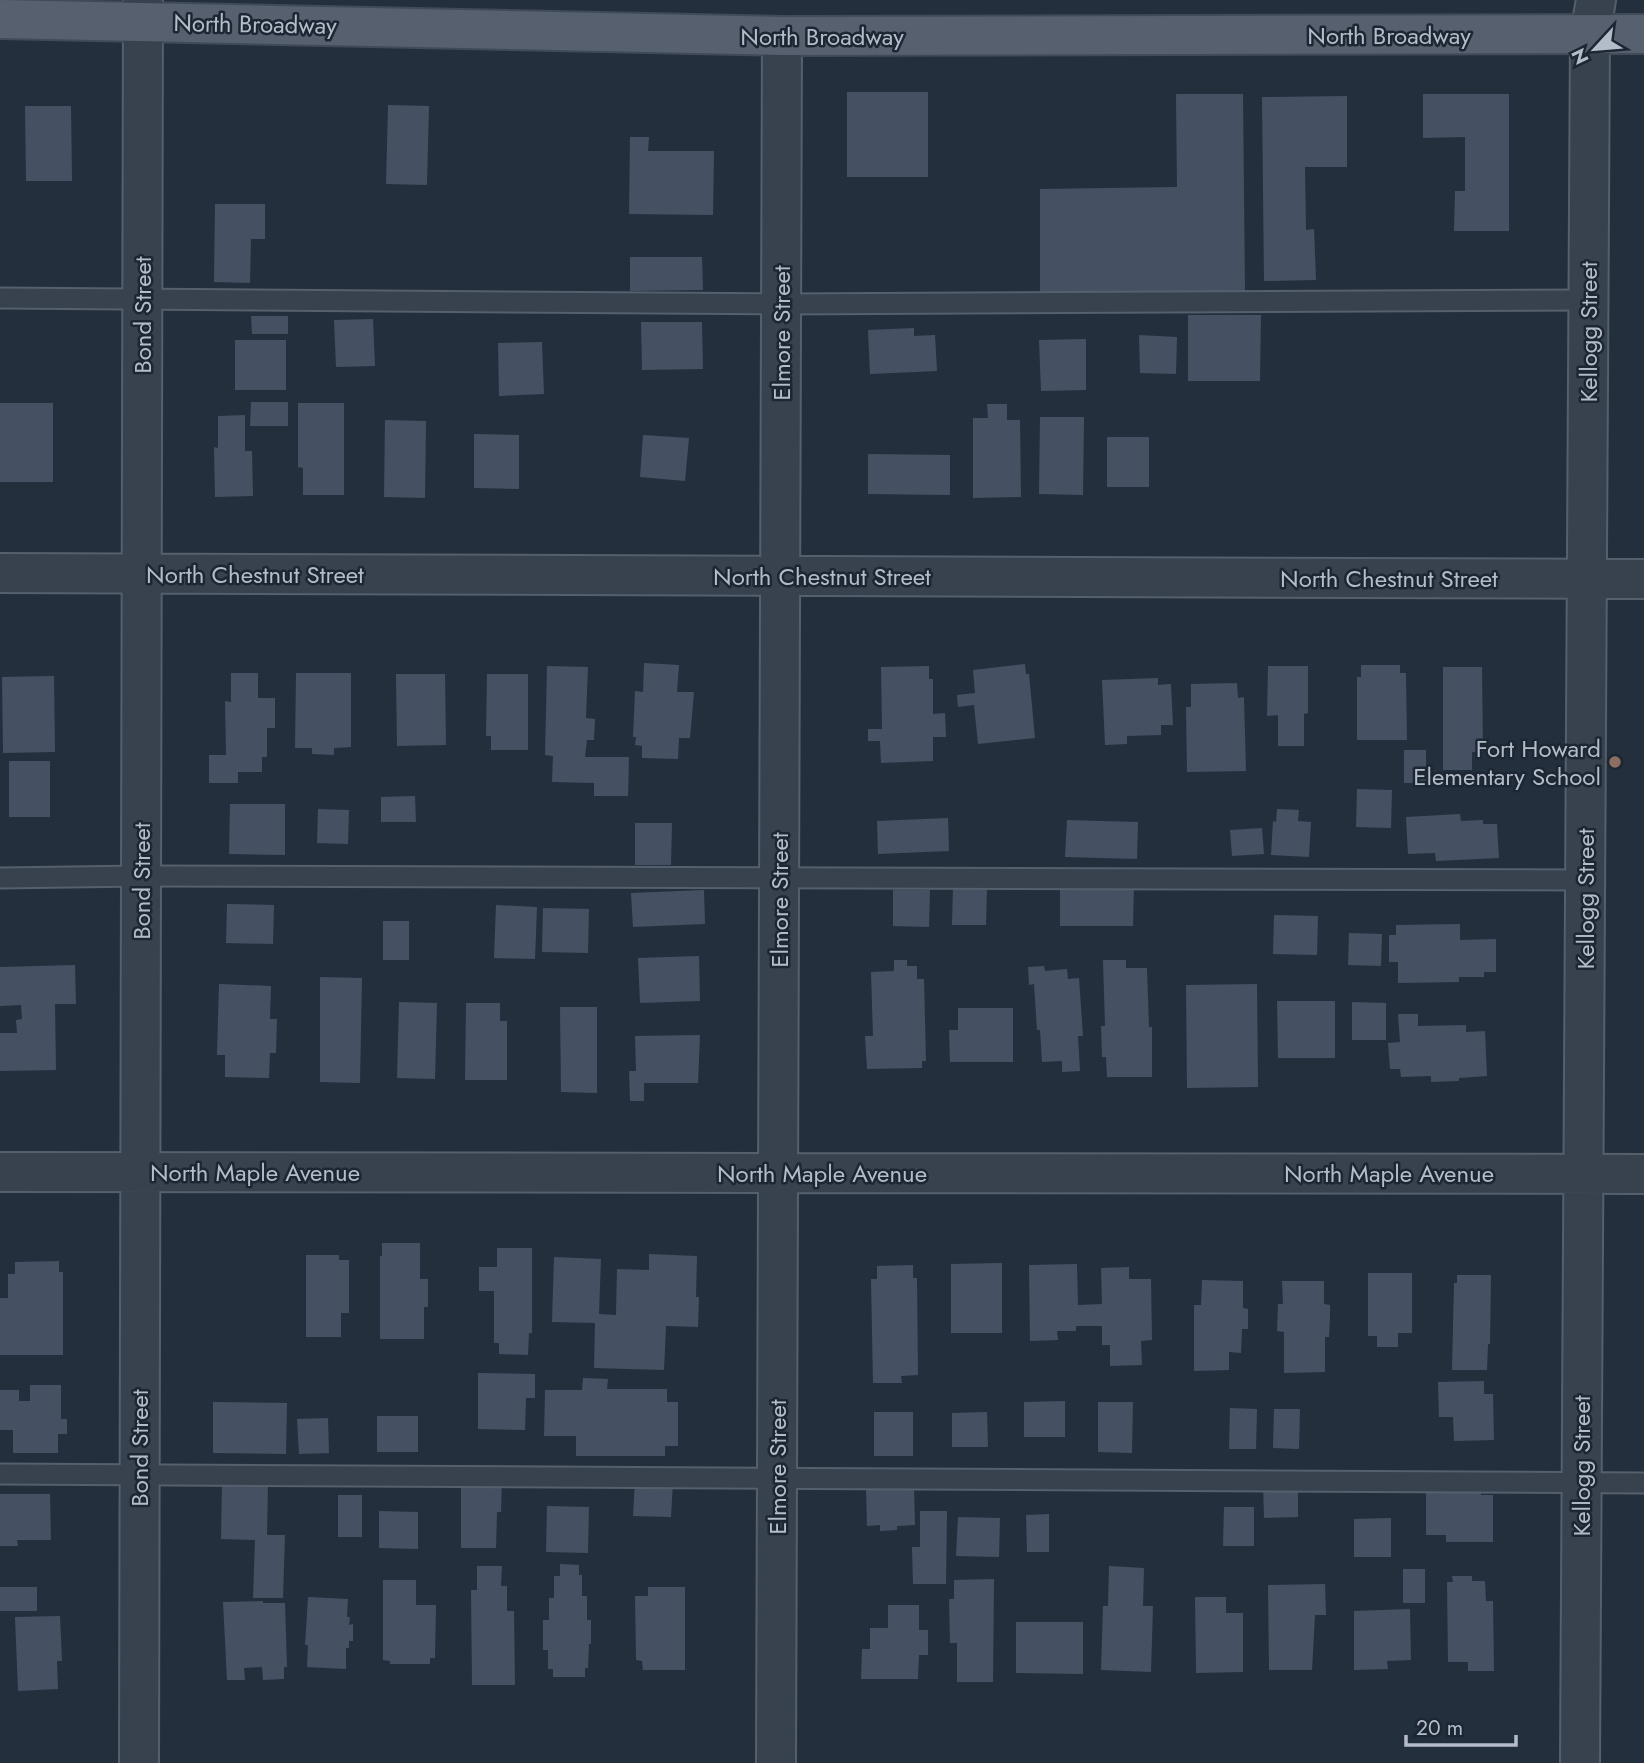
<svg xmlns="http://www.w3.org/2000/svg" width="1644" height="1763" viewBox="0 0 1644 1763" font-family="Jost,sans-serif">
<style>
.building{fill:#455162}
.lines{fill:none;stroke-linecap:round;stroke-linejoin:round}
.service-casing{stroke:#565f6c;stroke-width:23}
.minor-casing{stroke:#565f6c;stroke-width:42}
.primary-casing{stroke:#414a57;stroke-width:42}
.service{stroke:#38414e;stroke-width:19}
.minor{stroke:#38414e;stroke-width:38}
.primary{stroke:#56606e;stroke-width:38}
.education-dot{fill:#8d6e63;stroke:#1d2633;stroke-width:2.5}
.labels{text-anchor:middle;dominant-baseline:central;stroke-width:5;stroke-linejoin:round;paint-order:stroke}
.street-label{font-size:24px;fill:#b4bcc9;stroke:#1d2633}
.poi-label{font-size:24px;fill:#b4bcc9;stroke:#1d2633;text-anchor:end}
</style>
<rect width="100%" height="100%" fill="#242f3e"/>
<!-- building -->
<path class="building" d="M847 92H928V177H847Z
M1176 94H1243L1245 291 1040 293V189L1177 187Z
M1423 94H1509V231H1454L1455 191H1465V137L1423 138Z
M1347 96V167H1305L1306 230 1314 229 1316 280 1264 281 1262 97Z
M388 105 429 106 427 185 386 184Z
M25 106H71L72 181H26Z
M630 137H649L648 151H714L713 215 629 214Z
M215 204H265V239H251L250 283 214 282Z
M630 257H702L703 290 630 291Z
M1188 315H1261L1260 381H1188Z
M251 316H288V334H252Z
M373 319 375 366 336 367 334 320Z
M641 322H702L703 369 642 370Z
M914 328V336L935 335 937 371 870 374 868 330Z
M1139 335 1177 337 1176 374 1140 373Z
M1086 339V390L1041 391 1039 340Z
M235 340H286V390H235Z
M542 342 544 394 499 396 498 343Z
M251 402H288V426H250Z
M0 403H53V482H0Z
M298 403H344V495H303V468L298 467Z
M987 404H1007V420H1020L1021 497 973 498V418H988Z
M245 415V451H252L253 496 215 497 214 447 218 448V416Z
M1040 417H1084L1083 495 1039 494Z
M385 420 426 421 425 498 384 497Z
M474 434 519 435V489L474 488Z
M643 435 689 438 685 481 640 477Z
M1107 437H1149V487H1107Z
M868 454 950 455V495L868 494Z
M644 663 679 665 677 692H694L690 738H679L678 759 642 758V746L635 745 636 737H633L635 691 643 692Z
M1025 664 1026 674H1029L1035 738 978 744 974 705 958 707 957 695 975 693 973 670Z
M1361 665H1400V673H1406L1407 740H1357V677H1361Z
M547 666 588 667 586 718 595 719 594 740H587L585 757H629L628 796H594V783L552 782 553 756 545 755Z
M929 666V679H933V714L945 713 946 737H933V761L881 763 880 741H868V729H882L881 667Z
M1268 666H1308V713L1304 714V746H1278V715L1267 716Z
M1443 667H1482L1483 752H1472V770H1443Z
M231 673H258V698H275V728H267V757H262V772H238V783H209V755H226L225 701 231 702Z
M296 673H351V747L334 748V755L312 754V748H295Z
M396 674H445L446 745 397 746Z
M487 674H528V750H491V736H486Z
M54 676 55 752 3 753 2 677Z
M1158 678V685L1171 684 1173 725H1161V735L1127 736V744L1105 745 1102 680Z
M1237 683 1238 698 1244 697 1246 771 1187 772 1186 707H1191V684Z
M1404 750H1426V783H1404Z
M9 761H50V817H9Z
M1357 789 1392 790 1391 828 1356 827Z
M415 796 416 822H381V797Z
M230 804H285V855L229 854Z
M318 809 349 810 348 844 317 843Z
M1277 809 1299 810 1298 821 1311 822 1309 857 1271 855 1273 821 1276 822Z
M1460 814 1461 821 1483 820V824H1497L1499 858 1436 861 1435 853 1408 854 1406 817Z
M948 818 949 851 878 854 877 821Z
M1067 820 1138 822 1137 859 1065 857Z
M635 823H672L671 865H635Z
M1262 828 1264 854 1232 856 1230 830Z
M1060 883H1134L1133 926H1060Z
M953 887H987L986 925H952Z
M704 890 705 924 633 927 631 893Z
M893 890H930L929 927 893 926Z
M227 904 274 905 273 944 226 943Z
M496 905 537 907 535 959 494 958Z
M543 908 589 909 588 953 542 952Z
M1274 915 1318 916 1317 955 1273 954Z
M383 921H409V960H383Z
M1460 924V940L1496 939V972H1484V977H1459V982L1398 983V962H1389V935H1396V925Z
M1349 933 1382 934 1381 966 1348 965Z
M699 956 700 1001 640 1003 638 958Z
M894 960H907V966H917V979H924L926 1061H922V1068L867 1069 865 1036H873L871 972 894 971Z
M1103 960H1126V968H1147L1149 1027H1152V1077H1107L1106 1057H1102L1101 1026H1105Z
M75 965 76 1004H55L56 1070 0 1071V1033H17L16 1020 22 1019 21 1005 0 1006V967Z
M1044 966 1045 971 1067 969 1068 979 1079 978 1083 1036H1078L1080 1071 1062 1072V1061L1042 1062 1040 1030H1037L1034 984 1029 985 1028 967Z
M320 977 362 978 360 1083 320 1082Z
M219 984 271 986 270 1019H277L276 1053H270L269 1078 225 1077V1055H217Z
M1257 984 1258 1087 1187 1088 1186 985Z
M1277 1001H1335V1058H1278Z
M399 1002 437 1003 435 1079 397 1078Z
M1352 1002 1386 1003V1040H1352Z
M466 1003H500V1021H507V1080H465Z
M560 1007H597V1093L561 1092Z
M958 1008H1013V1062H950L949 1030H958Z
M1398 1014H1418V1026L1466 1025V1032L1485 1031 1487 1076 1459 1078V1081L1431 1082V1076L1401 1077 1400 1069H1390L1388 1043 1400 1042Z
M700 1035 698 1083H644V1101H630L629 1071H636L635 1036Z
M382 1243H420V1279H428V1307H424V1339H380V1256H382Z
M497 1248H532V1333H529L528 1355 499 1354V1343H494V1291H479V1267H497Z
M649 1254 697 1256 696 1297H699L698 1327 666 1326 664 1370 594 1368 595 1323 552 1322 554 1257 601 1259 599 1314 616 1315 617 1269 649 1270Z
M306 1255H339V1260H349V1313H341V1337H306Z
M59 1261V1272H63V1355H0V1298H8V1274H15V1262Z
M1002 1263V1333H951V1264Z
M1077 1264 1078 1305 1102 1304 1101 1268 1129 1267V1279H1151L1152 1340 1141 1341 1142 1365 1110 1366V1345H1102V1326H1076V1331H1057L1058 1340 1030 1341 1029 1265Z
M913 1265V1278H917L918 1375 901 1376 902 1383H873L871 1279H877V1266Z
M1368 1273H1412V1333H1398V1347H1377V1336H1368Z
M1457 1275H1491L1490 1344H1488L1487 1370H1452L1454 1283H1457Z
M1202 1280 1243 1281V1308L1248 1309V1329H1242L1241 1353 1229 1352V1370L1194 1371V1305H1201Z
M1282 1281H1324V1304L1330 1305V1318L1329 1337H1325V1372L1284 1373V1332L1277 1331 1278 1304H1283Z
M478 1373 535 1374V1398H526L525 1430 478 1429Z
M583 1378 608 1379 607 1389H667V1402H678V1446H665V1456H576V1436H544L545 1390H582Z
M1484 1381V1394H1493L1494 1440 1454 1441 1453 1417H1439L1438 1382Z
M30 1385H61V1419H67V1434H58V1453H13V1430H0V1390H19V1401H30Z
M1065 1401V1437H1024V1402Z
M213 1402 287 1403 286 1454 213 1453Z
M1098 1402H1133L1132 1453 1098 1452Z
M1230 1408 1257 1409 1256 1449H1229Z
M1274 1409H1300L1299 1449 1273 1448Z
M874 1412H913V1456H874Z
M987 1412 988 1447H952V1413Z
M377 1416H418V1452H377Z
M328 1418 329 1453 299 1454 297 1419Z
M635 1479 673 1481 671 1517 633 1516Z
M461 1480H502L501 1512H497L496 1548H461Z
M222 1481 268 1483 267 1535H285L283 1598H253L255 1540 221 1539Z
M1263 1483H1298V1517L1264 1518Z
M914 1487 915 1525 897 1526V1530L880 1531V1525L867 1526 866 1488Z
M1426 1489H1481V1495H1493V1542H1446V1535H1426Z
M0 1494H50L51 1540H17L18 1546H0Z
M338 1495H362V1537H338Z
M547 1506 589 1507 588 1553 546 1552Z
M1224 1507H1254V1546H1223Z
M379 1511 418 1512V1549L379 1548Z
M920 1511H947L946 1584H913L912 1547H920Z
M1049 1514V1552H1027L1026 1515Z
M958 1517 1000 1518 999 1557 956 1556Z
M1391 1518V1557H1354V1519Z
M560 1564 579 1565V1575H582V1596H587V1620H591V1644H589L588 1668H585V1677H553V1669H548V1650H543V1620H549V1598H554V1576H560Z
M477 1566H502L501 1586H507V1611H514L515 1685H472L471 1590H477Z
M1109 1566 1144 1568 1143 1606H1153L1151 1672 1101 1670 1103 1606H1108Z
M1403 1569H1425V1603H1403Z
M1452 1576H1472V1581H1485L1486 1601H1493L1494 1671H1468V1662H1448L1447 1582H1453Z
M994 1579 993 1682H957V1643H950L949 1599H954V1580Z
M383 1580H416V1605H436L435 1658H430V1664H390V1661L383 1660Z
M1325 1584 1326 1615H1315L1312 1670H1269L1268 1585Z
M0 1587H37V1611H0Z
M648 1587H685V1670H643L642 1661 636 1660 635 1596H648Z
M308 1597 348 1599 347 1617H350L349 1625 353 1624V1641H349V1648H346V1669L307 1667 308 1645H305Z
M1195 1597H1226V1613H1243V1672L1196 1673Z
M263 1601V1603H285L287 1667H284V1679L263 1680 262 1667 244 1668 245 1680H227L223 1602Z
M888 1605H919V1630H928V1655H919L918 1679H861L862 1649H870V1628H888Z
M1410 1609 1411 1660 1387 1661 1388 1669 1354 1670V1611Z
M60 1616 62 1661H57L58 1689 18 1691 15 1617Z
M1016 1622H1083V1674L1016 1673Z"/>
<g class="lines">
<!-- service casing -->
<g class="service-casing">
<path id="service" d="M0 298 781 304 1588 300
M0 878 141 876 1585 880
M0 1474 1644 1483"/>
</g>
<!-- minor casing -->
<g class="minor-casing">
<path id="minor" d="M0 573 1644 579
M0 1172 1644 1174
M139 1763 143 0
M776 1763 782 36
M1580 1763 1590 34 1596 0"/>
</g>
<!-- primary casing -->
<g class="primary-casing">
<path id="primary" d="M0 19 782 36 1644 34"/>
</g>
<!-- service -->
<use href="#service" class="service"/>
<!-- minor -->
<use href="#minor" class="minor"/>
<!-- primary -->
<use href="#primary" class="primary"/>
</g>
<!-- markers -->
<circle class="education-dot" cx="1615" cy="762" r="7"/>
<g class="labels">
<!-- street labels -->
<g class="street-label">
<text transform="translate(255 24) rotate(1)">North Broadway</text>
<text x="1389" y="35">North Broadway</text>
<text x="822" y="36">North Broadway</text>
<text transform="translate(142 315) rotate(-90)">Bond Street</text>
<text transform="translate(1588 332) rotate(-90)">Kellogg Street</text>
<text transform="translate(781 333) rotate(-90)">Elmore Street</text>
<text x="255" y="574">North Chestnut Street</text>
<text x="822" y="576">North Chestnut Street</text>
<text x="1389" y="578">North Chestnut Street</text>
<text transform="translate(141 881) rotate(-90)">Bond Street</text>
<text transform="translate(1585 899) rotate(-90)">Kellogg Street</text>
<text transform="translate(779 900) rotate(-90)">Elmore Street</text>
<text x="255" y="1172">North Maple Avenue</text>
<text x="822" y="1173">North Maple Avenue</text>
<text x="1389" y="1173">North Maple Avenue</text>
<text transform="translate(139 1448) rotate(-90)">Bond Street</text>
<text transform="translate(1581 1466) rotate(-90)">Kellogg Street</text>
<text transform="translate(777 1467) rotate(-90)">Elmore Street</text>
</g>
<!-- poi labels -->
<g class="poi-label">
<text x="1601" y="748">Fort Howard<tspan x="1601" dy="28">Elementary School</tspan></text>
</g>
</g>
<!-- north arrow -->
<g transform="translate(1595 49) rotate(244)" stroke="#1d2633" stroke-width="5" paint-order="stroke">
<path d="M0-5L12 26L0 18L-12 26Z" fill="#b4bcc9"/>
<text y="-10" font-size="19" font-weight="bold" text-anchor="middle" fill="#b4bcc9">N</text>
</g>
<!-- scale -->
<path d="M1406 1735v10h110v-10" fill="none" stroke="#b4bcc9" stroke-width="3.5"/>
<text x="1416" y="1735" font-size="21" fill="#b4bcc9" stroke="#1d2633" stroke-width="5" paint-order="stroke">20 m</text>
</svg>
